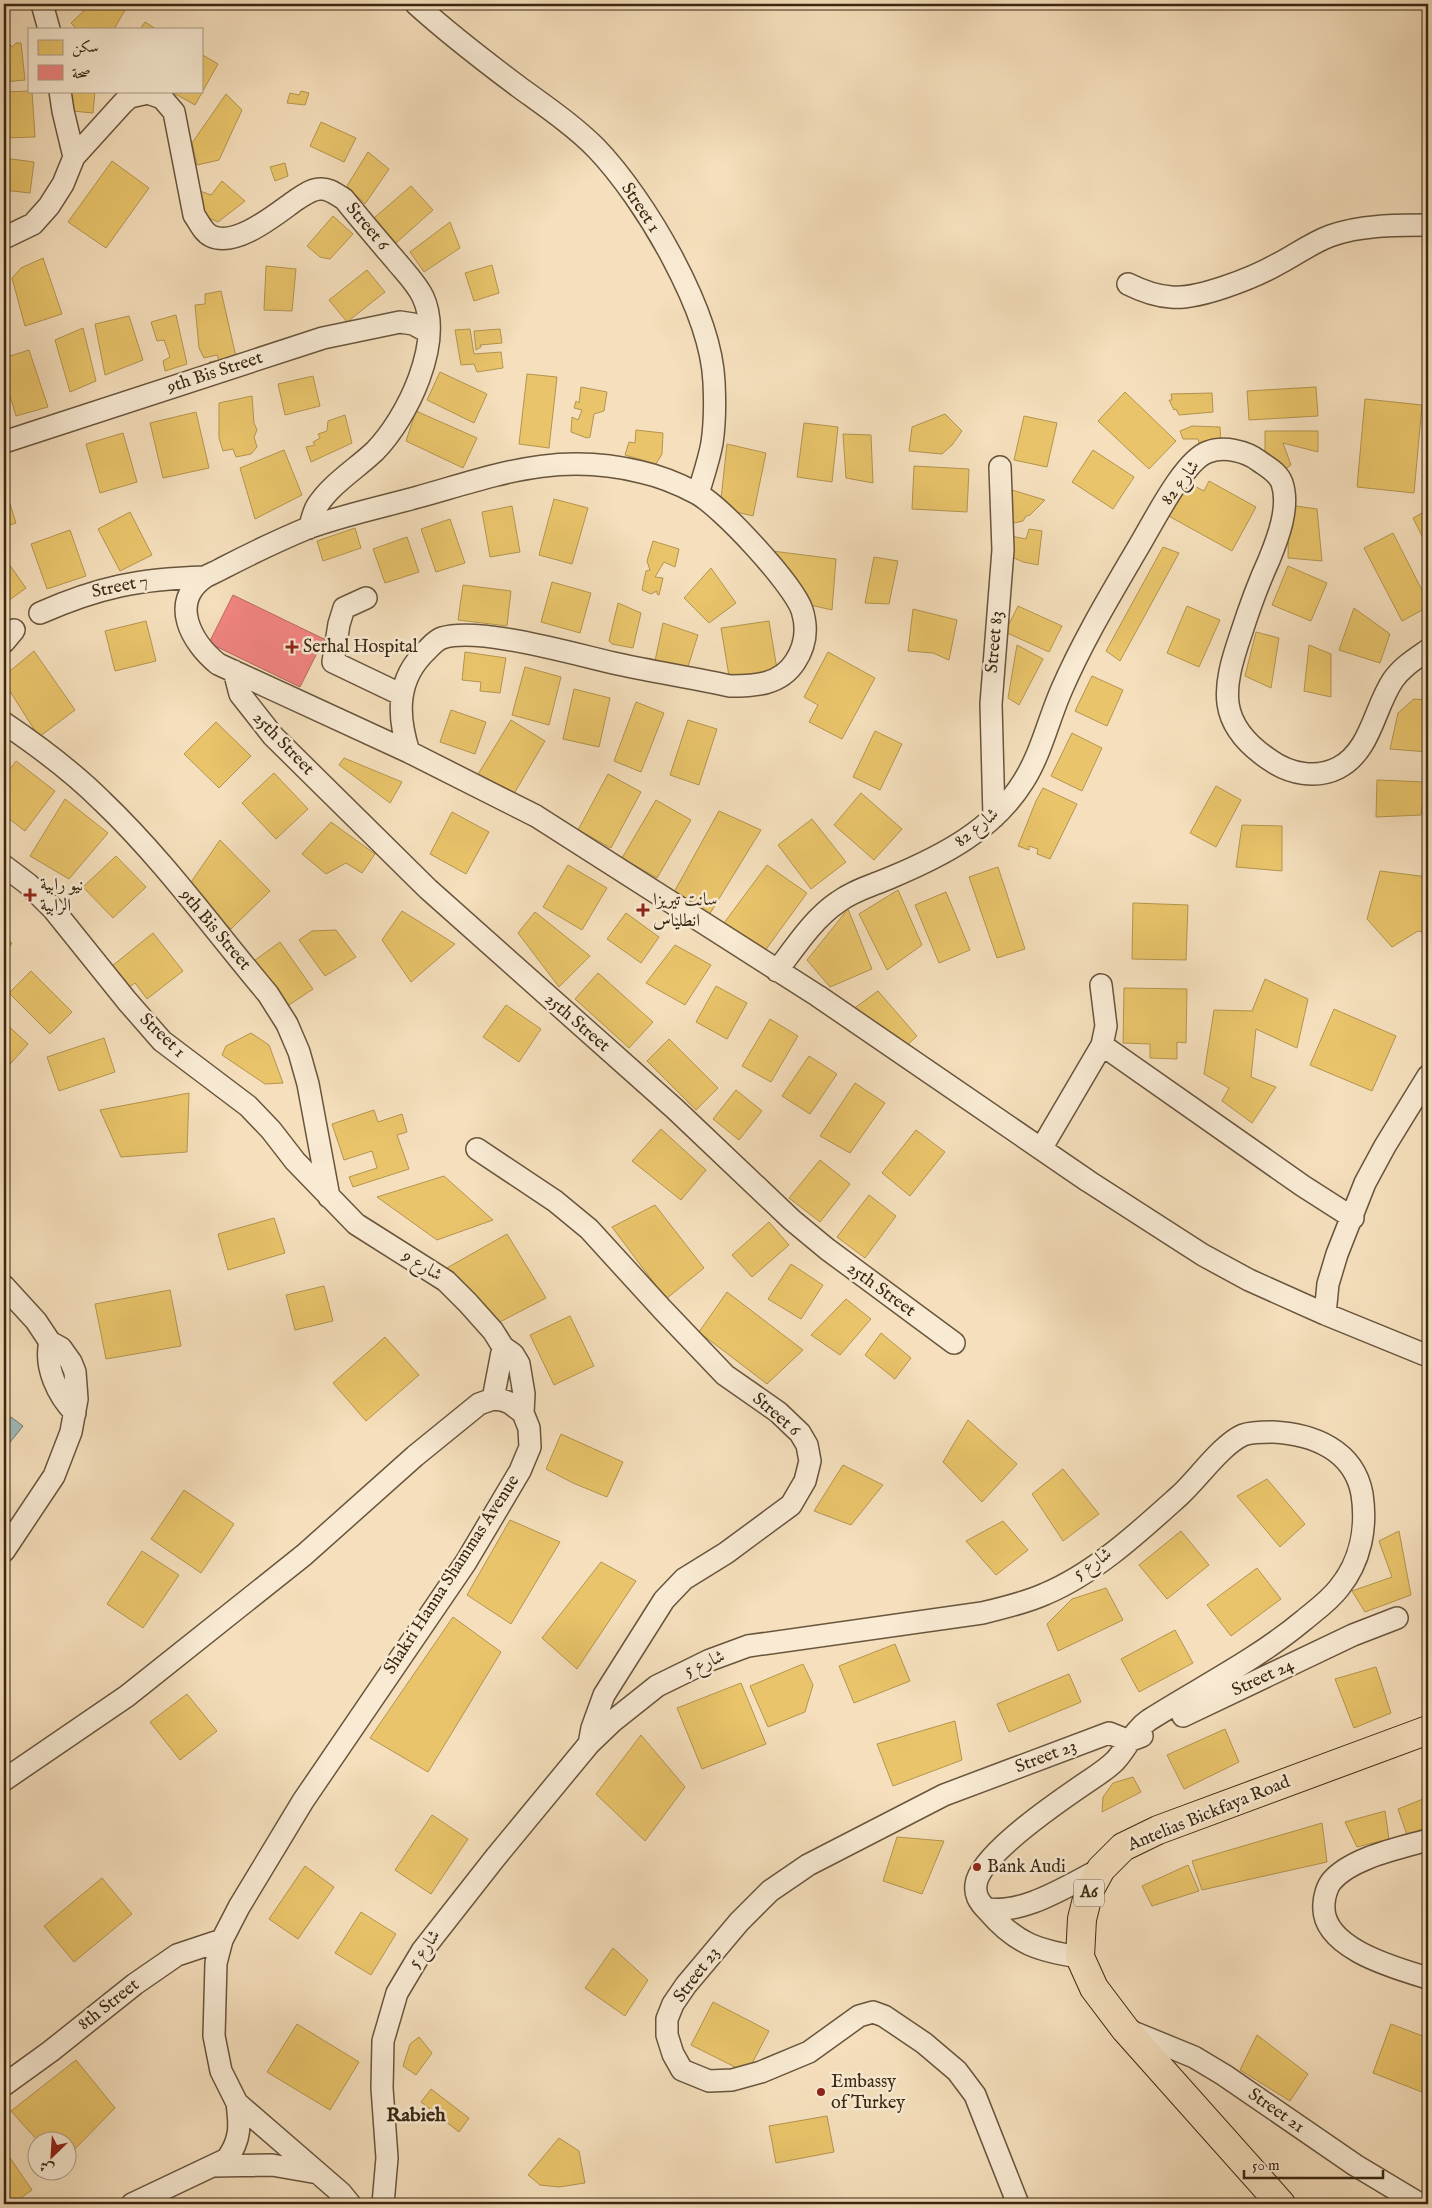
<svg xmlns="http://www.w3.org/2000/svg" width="1432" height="2208" viewBox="0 0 1432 2208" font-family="'IM FELL English',Amiri,serif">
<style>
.water{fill:#9fbbb9;stroke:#778076}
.homes{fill:#e9c46a;stroke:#b4954f}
.health{fill:#f28482;stroke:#bb6860}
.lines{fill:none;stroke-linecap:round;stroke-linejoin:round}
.minor-casing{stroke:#69553c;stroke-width:24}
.highway-casing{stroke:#3a2711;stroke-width:30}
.minor{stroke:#f8ead3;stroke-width:21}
.highway{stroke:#f5dfbc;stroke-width:28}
.poi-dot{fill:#8f2418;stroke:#f8ead3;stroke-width:2}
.labels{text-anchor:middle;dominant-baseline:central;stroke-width:5;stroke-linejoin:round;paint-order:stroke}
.shield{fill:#f8ead3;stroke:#73624b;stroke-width:1}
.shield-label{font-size:16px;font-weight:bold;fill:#3a2711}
.street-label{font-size:18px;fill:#3a2711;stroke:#f8ead3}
.poi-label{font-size:18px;fill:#3a2711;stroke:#f8ead3;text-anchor:start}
.quarter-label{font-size:20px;font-weight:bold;fill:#3a2711;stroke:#f8ead3}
</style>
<rect width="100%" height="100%" fill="#f5dfbc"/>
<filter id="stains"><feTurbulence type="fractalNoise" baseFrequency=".004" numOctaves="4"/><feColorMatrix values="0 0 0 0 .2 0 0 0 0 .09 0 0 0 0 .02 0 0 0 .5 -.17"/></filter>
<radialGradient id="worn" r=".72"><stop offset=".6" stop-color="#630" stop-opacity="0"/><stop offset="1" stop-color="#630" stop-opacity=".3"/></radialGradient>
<!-- water -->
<path class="water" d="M11 1417 23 1426 4 1450V1426Z"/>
<!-- homes -->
<path class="homes" d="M91 4H96L125 10 114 29H74L75 27 71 23Z
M145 22 156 29H140Z
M4 27H9L7 40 12 47 16 43H21L25 80 4 82Z
M201 54 218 64 195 105 170 91H201Z
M29 91H32L35 137 4 138V92Z
M71 91H95L93 113 72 111Z
M301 91 309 93 305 105 287 103 290 93 299 95Z
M226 94 242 110 219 160 197 165 192 143Z
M321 122 356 138 344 162 310 146Z
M368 152 389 169 365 204 347 186Z
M4 158 34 162 30 193 4 190Z
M112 161 149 188 106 248 68 222Z
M285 163 288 176 275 181 270 167Z
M222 181 245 201 218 222 200 214V191L211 195Z
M411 186 433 210 396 243 374 218Z
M333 216 353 234 330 259 320 257 307 246Z
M450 222 460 248 424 272 410 252Z
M43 258 62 314 25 326 12 278 21 268Z
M492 265 499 293 474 301 465 273Z
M266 266 296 269 292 311 264 310Z
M367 270 385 292 347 322 329 300Z
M221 291 237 361 212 368 209 362 219 360 217 355 204 358 199 348 195 305 205 304V294Z
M176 315 187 364 165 371 163 361 170 357 164 340 157 341 151 322Z
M129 316 143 360 105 375 95 324Z
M83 328 96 381 70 392 55 340Z
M470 329 474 354 501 352 503 368 477 372 474 364 461 365 455 330Z
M500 329 502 343 480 345 481 347 476 350 474 331Z
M29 350 48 407 16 416 4 376V358Z
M440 372 487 394 474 423 427 400Z
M527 374 557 377 549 448 519 444Z
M313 376 320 406 285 415 278 384Z
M581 387 607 392 604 411 594 414 590 437 587 438 571 432 572 417 578 420 582 410 574 408 576 401 579 403Z
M1316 387 1318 416 1249 420 1247 391Z
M1125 392 1176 441 1149 469 1098 421Z
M1212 393 1213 412 1179 415 1176 409 1174 410 1169 400H1172L1171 394Z
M252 396 254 423 257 430 254 437 257 447 251 454 236 457 233 449 223 451 219 438V403Z
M1365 399 1422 405 1414 493 1357 487Z
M416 411 477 438 463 468 406 441Z
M196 412 209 468 163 478 150 423Z
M945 414 962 431 952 445 942 454 909 451 912 427Z
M345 415 352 443 311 462 306 447 315 445 313 442 320 438 318 434 327 431 328 421Z
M1024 416 1057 423 1047 467 1014 460Z
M804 423 838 427 832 482 797 477Z
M1192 426 1220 427 1221 443H1199L1198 439H1183L1180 431Z
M636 430 663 433 662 454 656 464 625 455 629 442 635 443Z
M1265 431H1318V452L1283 443 1291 465 1284 470 1265 452Z
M123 433 137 482 100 493 86 444Z
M843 434 871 435 873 483 846 478Z
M727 444 766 453 753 516 720 508Z
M284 450 302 495 255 519 240 468Z
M1093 450 1134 477 1113 509 1072 482Z
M914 466 969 469 967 512 912 509Z
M1183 480 1204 491 1209 481 1256 507 1232 551 1165 514Z
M4 485 16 523 4 527Z
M1012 490 1045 500 1030 515 1026 516 1023 521 1010 524Z
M554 499 588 508 572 564 539 555Z
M1289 505 1317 509 1322 561 1288 558Z
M512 506 520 552 490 557 482 512Z
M1428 510V548L1413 518Z
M130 512 152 555 120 571 98 529Z
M450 519 465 563 436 572 421 529Z
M355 528 361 548 323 561 317 541Z
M1029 529 1042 531 1038 565 1023 562 1012 557 1011 536 1026 539Z
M70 530 86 576 47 589 31 544Z
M1393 533 1428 602V607L1402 621 1364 548Z
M407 537 419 572 385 583 373 549Z
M653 541 679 549 675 567 664 562 655 577 663 578 659 595 657 594V591L651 594 642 590 646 571 650 570 647 561Z
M1163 547 1179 553 1120 661 1106 651Z
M772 551 836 559 832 610 806 604 788 569Z
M4 557 26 588 4 604Z
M874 557 898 561 889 604 865 603Z
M1288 566 1327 583 1311 621 1272 605Z
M711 568 736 603 709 623 684 598Z
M552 582 591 593 580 633 541 622Z
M463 585 511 591 507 626 458 620Z
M618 603 641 613 633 648 612 644 609 641Z
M1018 606 1062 626 1049 652 1005 632Z
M1187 606 1220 620 1199 667 1167 653Z
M1354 608 1390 634 1380 663 1339 650Z
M913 609 957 620 949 660 933 653 908 651Z
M146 621 156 661 115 671 105 631Z
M769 621 778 675 730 682 721 628Z
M663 623 698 635 686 673 655 661Z
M1256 632 1279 638 1271 688 1245 676Z
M1017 645 1043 659 1019 705 1008 698Z
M1309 645 1331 654V697L1304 691Z
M34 651 75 710 39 737 4 682V676Z
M465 652 506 658 500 693 480 691 481 682 462 680Z
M828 652 875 678 842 739 809 722 818 705 804 697Z
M525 667 561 677 549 725 512 715Z
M1092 676 1123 690 1107 726 1075 711Z
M574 689 610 698 599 747 563 739Z
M1414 699 1428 700V752L1390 749 1398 713Z
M636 702 664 713 641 772 614 761Z
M451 710 486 722 475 754 440 742Z
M511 720 545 741 512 797 477 776Z
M688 720 717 729 699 785 670 775Z
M216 722 251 756 219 788 184 754Z
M875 731 902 744 880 790 853 777Z
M1072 733 1102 748 1082 791 1051 776Z
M344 758 402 782 390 803 339 765Z
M16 761 55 791 25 831 4 815V777Z
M274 773 308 809 276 839 242 803Z
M608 774 641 792 611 848 578 830Z
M1377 780 1425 782 1421 815 1376 817Z
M1216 786 1241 800 1216 847 1190 833Z
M1043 788 1077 804 1050 859 1037 854 1038 849 1029 846V850L1018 846 1036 801Z
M861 793 902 829 874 860 834 825Z
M65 799 108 833 69 879 30 856Z
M656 800 691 820 657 878 622 858Z
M719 811 761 830 709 915 673 894Z
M452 812 489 832 466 874 430 854Z
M812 819 846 862 811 889 778 845Z
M331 822 375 854 362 873 346 863 326 874 302 854Z
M1242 825 1282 826V871L1236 867Z
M220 840 270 891 231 929 187 888Z
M116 856 146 887 113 918 83 887Z
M568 865 607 888 582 930 543 907Z
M767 865 807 893 764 952 724 923Z
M998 867 1025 949 997 958 969 877Z
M1380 871 1428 877V933L1418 931 1392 947 1367 919Z
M898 890 922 945 887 970 859 914Z
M946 892 970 950 939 963 915 905Z
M1133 903 1188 905 1186 960 1132 959Z
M848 909 872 969 830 987 807 960Z
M402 911 455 944 411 982 382 940Z
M535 912 590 956 559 987 518 933Z
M626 913 659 937 641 963 607 939Z
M336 930 356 957 325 976 299 940 312 931Z
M153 933 183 971 147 999 135 983 129 987 112 966Z
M4 937 12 943 4 956Z
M280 942 313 989 283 1009 251 963Z
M675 945 711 965 685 1005 646 983Z
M31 971 72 1012 50 1034 9 993Z
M598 973 653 1022 629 1048 575 999Z
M1265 979 1308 999 1297 1048 1256 1029 1251 1077 1276 1087 1252 1123 1222 1101 1229 1088 1204 1074 1214 1010 1252 1011Z
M716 986 747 1003 727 1039 696 1022Z
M1124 988 1187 989 1186 1043 1177 1042V1059L1150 1058V1044L1123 1043Z
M878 991 917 1036 903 1049 849 1012Z
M506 1005 541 1029 519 1062 483 1037Z
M1334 1009 1396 1036 1372 1091 1310 1065Z
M770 1019 798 1036 771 1082 742 1066Z
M4 1022 28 1044 4 1071Z
M251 1033 269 1045 283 1083 265 1084 222 1055 226 1046Z
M104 1038 115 1072 59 1091 47 1057Z
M669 1039 718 1088 696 1110 647 1061Z
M809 1056 837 1074 810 1114 782 1096Z
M855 1083 885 1103 850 1153 820 1136Z
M736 1090 762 1111 739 1140 713 1119Z
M189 1093 187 1152 121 1157 100 1110Z
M374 1110 378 1122 402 1114 407 1132 397 1135 409 1169 353 1187 349 1177 377 1168 372 1151 344 1160 332 1124Z
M661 1129 706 1170 681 1200 632 1161Z
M916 1130 945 1152 910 1196 882 1173Z
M820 1160 850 1184 820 1222 789 1198Z
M444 1176 493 1220 437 1240 377 1197Z
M869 1195 896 1216 865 1258 837 1237Z
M655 1205 704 1268 666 1299 612 1227Z
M274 1218 285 1253 228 1270 218 1234Z
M769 1222 789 1245 752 1277 732 1255Z
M507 1234 546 1298 494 1325 445 1269Z
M791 1264 823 1285 801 1319 768 1299Z
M324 1286 333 1321 295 1330 286 1295Z
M170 1290 181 1346 106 1359 95 1304Z
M727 1292 803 1350 767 1384 699 1332Z
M846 1299 871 1319 840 1355 811 1335Z
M570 1316 594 1366 554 1385 530 1335Z
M881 1333 911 1358 895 1379 865 1355Z
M385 1337 419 1375 366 1421 333 1383Z
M968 1420 1017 1464 982 1502 943 1462Z
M561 1434 623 1462 607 1497 573 1483 546 1469Z
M843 1465 883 1485 851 1525 814 1511Z
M1063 1469 1099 1514 1063 1541 1032 1494Z
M1267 1479 1305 1524 1280 1547 1237 1496Z
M184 1490 234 1524 201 1573 151 1539Z
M510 1520 560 1542 511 1624 467 1595Z
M1003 1521 1028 1550 996 1575 966 1541Z
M1181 1531 1209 1565 1167 1599 1139 1565Z
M1399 1531 1411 1595 1365 1612 1352 1591 1392 1577 1379 1541Z
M142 1551 179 1575 143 1628 107 1604Z
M601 1562 636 1581 577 1669 542 1638Z
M1257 1568 1281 1599 1231 1636 1207 1605Z
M1106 1588 1123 1620 1058 1651 1047 1624 1072 1599Z
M453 1617 501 1652 428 1772 370 1738Z
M1175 1630 1193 1663 1139 1692 1121 1659Z
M895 1644 910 1681 854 1703 839 1666Z
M803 1664 813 1685 805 1712 768 1727 750 1686Z
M1376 1667 1391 1713 1354 1728 1335 1679Z
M1069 1674 1081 1702 1009 1732 997 1704Z
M741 1683 766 1744 702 1769 677 1708Z
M187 1694 217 1731 180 1760 150 1722Z
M955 1721 962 1760 893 1786 877 1744Z
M1225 1729 1239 1762 1184 1789 1167 1755Z
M641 1735 685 1787 645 1841 596 1794Z
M1133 1777 1141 1792 1102 1812 1103 1797 1113 1783Z
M1428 1797V1827L1407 1835 1398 1809Z
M1385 1811 1389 1839 1357 1847 1345 1822Z
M432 1815 468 1839 431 1894 395 1870Z
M1322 1823 1327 1862 1202 1890 1192 1861Z
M897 1837 944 1841 922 1894 883 1881Z
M1188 1865 1199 1891 1152 1906 1142 1886Z
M305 1866 334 1887 298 1939 269 1919Z
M102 1878 132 1914 74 1962 44 1926Z
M361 1912 396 1934 371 1975 335 1953Z
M613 1948 648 1980 625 2016 585 1988Z
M713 2002 769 2031 747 2073 691 2045Z
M297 2024 359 2062 330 2110 267 2072Z
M1391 2024 1428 2038V2076L1422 2092 1373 2073Z
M1257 2035 1308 2074 1290 2101 1240 2070Z
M419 2037 432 2053 416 2075 403 2066 410 2044Z
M76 2060 115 2108 68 2156V2140L38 2141 11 2111Z
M431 2089 469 2118 459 2132 421 2102Z
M827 2116 834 2152 776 2163 769 2126Z
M559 2138 579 2151 585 2183 559 2187 540 2185 528 2175Z
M4 2149 32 2190 12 2204H4Z"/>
<!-- health -->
<path class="health" d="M233 595 324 639 300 687 209 643Z"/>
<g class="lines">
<!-- minor casing -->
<g class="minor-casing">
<path id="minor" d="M42 4 49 29
M416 4C449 34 483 60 519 87 545 106 573 125 596 148 645 199 711 311 714 382 715 402 715 423 712 443 709 460 703 477 698 494
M60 91 63 111 74 157
M4 238 33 224 49 206 63 184 74 157 123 103 130 97 148 93 162 98 174 112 194 215C199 222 203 232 211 236 236 248 276 214 296 200 303 196 311 189 320 189 329 188 337 195 344 199 361 220 378 240 396 261 405 272 417 284 423 297 444 343 407 418 375 451 356 469 331 484 317 506 313 512 312 521 309 528
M1128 284C1142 291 1155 296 1171 297 1197 300 1253 278 1276 265 1294 256 1311 243 1330 236 1360 225 1397 225 1428 225
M4 442 323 338 400 322 413 324 428 332
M366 598 344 608 339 624 333 662 402 695
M40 613C99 587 139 579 204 577
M4 642 14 630
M234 671 240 694 273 736 428 889 675 1109 792 1220 827 1249 954 1343
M4 723C38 746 73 772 102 801 163 859 214 930 268 994L287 1024 299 1052 308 1084 329 1197
M409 752C397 715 396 679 427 650 431 646 436 640 442 638 479 626 577 655 618 664 655 672 693 678 730 686 755 686 780 685 795 662 805 647 808 629 802 610 793 584 721 506 696 493 679 484 659 476 641 472 557 451 497 475 418 497 382 507 343 515 308 528 279 540 250 554 221 569 216 572 210 574 205 577 168 602 192 643 218 664L409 752 536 816 818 996 1088 1181 1203 1255 1249 1280 1325 1314 1428 1356
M994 817 991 704 1003 550 1000 467
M4 866 28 884 53 909 127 1001 162 1041 248 1106 271 1130 295 1161 356 1224 446 1281 468 1303 493 1331 503 1347 513 1354 519 1364 524 1394 523 1413
M777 971C795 947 813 919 838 902 854 890 874 885 892 877 942 856 993 830 1023 782 1041 754 1048 721 1061 691 1083 640 1111 594 1139 546 1153 523 1184 460 1208 452 1224 446 1246 451 1259 461 1267 467 1278 472 1282 483 1290 507 1278 538 1269 560 1258 584 1249 609 1241 634 1222 689 1216 724 1270 760 1290 774 1316 779 1338 768 1371 751 1374 708 1393 680 1402 667 1415 659 1428 650
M1102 1045 1303 1186 1353 1218
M477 1149 555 1201 589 1229 662 1309 725 1375 778 1412 800 1433 807 1445 810 1461 805 1481 791 1505 726 1553 684 1579 664 1600 604 1695 592 1728 589 1744
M1041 1149 1102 1045 1106 1026 1101 985
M4 1286 36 1321 50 1342 61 1348 71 1362 75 1372 77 1399 71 1432 54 1476 4 1551
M1325 1314 1328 1284 1337 1254 1365 1183 1385 1146 1428 1076
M50 1342C44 1367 58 1396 75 1413
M493 1399 503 1347
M1183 1716 1353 1635 1397 1618
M4 1780 127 1696 304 1555 415 1456 479 1404 493 1399 502 1400 510 1403 523 1413 529 1428 530 1447 520 1471 466 1562 303 1801 239 1907 222 1940 216 1963 214 2036 221 2071 237 2103 318 2173 341 2193 350 2204
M1428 1840C1400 1848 1350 1858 1331 1882 1327 1887 1324 1898 1324 1904 1320 1948 1395 1968 1428 1978
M986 1909C1026 1914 1066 1886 1101 1869
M1128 2030 1194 2057 1224 2075 1355 2165 1420 2204
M4 2085 51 2051 135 1984 177 1955 222 1940
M214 2166 272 2165 318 2173
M132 2204 227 2159C241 2139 240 2126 237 2103
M383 2204 387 2158 382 2088 383 2041 397 1993 422 1951 495 1858 589 1744 613 1721 657 1686 710 1660 748 1646 982 1613C1003 1608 1025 1603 1045 1594 1095 1573 1139 1532 1179 1496 1197 1480 1221 1445 1243 1435 1251 1432 1264 1432 1273 1432 1313 1434 1354 1450 1362 1494 1367 1527 1361 1561 1339 1588 1329 1601 1316 1610 1304 1620 1256 1660 1201 1687 1149 1720 1134 1730 1127 1748 1115 1761 1107 1769 1096 1776 1087 1782 1059 1801 987 1850 977 1880 973 1894 979 1902 988 1911 1016 1944 1039 1951 1080 1957
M1018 2204 975 2095 957 2071 924 2043 884 2016 873 2012 859 2016 809 2052 761 2072 732 2080 709 2081 682 2070 673 2054 667 2035V2019L673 2004 686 1985 739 1922 770 1891 808 1865 944 1795 1109 1733 1129 1741 1142 1736"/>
</g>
<!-- highway casing -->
<g class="highway-casing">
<path id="highway" d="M1281 2204 1125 2029 1094 1988 1080 1957 1082 1919 1089 1891 1101 1869 1123 1847 1158 1830 1428 1730"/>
</g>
<!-- minor -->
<use href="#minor" class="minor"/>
<!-- highway -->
<use href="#highway" class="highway"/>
</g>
<!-- markers -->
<g class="poi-dot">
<path d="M289.5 639.5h5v5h5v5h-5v5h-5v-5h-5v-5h5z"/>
<path d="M27.5 887.5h5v5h5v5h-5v5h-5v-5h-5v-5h5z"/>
<path d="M640.5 902.5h5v5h5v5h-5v5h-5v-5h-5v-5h5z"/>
<circle cx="977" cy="1867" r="5"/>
<circle cx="821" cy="2092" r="5"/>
</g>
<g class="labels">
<!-- shield labels -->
<rect class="shield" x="1074" y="1879.5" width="30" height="27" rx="4"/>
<g class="shield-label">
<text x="1089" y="1893">A6</text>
</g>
<!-- street labels -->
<g class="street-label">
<text transform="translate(640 208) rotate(57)">Street 1</text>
<text transform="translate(367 227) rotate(50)">Street 6</text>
<text transform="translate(215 373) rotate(-18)">9th Bis Street</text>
<text transform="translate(1181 483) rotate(-53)">شارع 82</text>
<text transform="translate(120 587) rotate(-12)">Street 7</text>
<text transform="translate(995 642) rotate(-85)">Street 83</text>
<text transform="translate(283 744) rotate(46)">25th Street</text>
<text transform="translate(977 828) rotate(-39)">شارع 82</text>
<text transform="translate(215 930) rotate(50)">9th Bis Street</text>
<text transform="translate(577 1023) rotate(41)">25th Street</text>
<text transform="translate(162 1036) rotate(44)">Street 1</text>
<text transform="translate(422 1266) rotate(32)">شارع 9</text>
<text transform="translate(881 1290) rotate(36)">25th Street</text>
<text transform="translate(776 1415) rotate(41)">Street 6</text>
<text transform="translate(1093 1564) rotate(-34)">شارع 5</text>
<text transform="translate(452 1575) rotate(-57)">Shakri Hanna Shammas Avenue</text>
<text transform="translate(705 1664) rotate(-23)">شارع 5</text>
<text transform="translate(1263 1678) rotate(-25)">Street 24</text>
<text transform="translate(1046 1757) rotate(-21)">Street 23</text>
<text transform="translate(1209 1814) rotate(-22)">Antelias Bickfaya Road</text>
<text transform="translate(425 1949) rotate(-55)">شارع 5</text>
<text transform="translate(697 1975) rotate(-53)">Street 23</text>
<text transform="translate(109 2005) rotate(-38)">8th Street</text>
<text transform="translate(1276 2111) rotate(35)">Street 21</text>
</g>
<!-- poi labels -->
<g class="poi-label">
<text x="303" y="647">Serhal Hospital</text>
<text x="40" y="885">نيو رابية<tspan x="40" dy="21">الرابية</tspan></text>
<text x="653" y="900">سانت تيريزا<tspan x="653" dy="21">انطلياس</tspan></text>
<text x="987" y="1867">Bank Audi</text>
<text x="831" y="2082">Embassy<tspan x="831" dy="21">of Turkey</tspan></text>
</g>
<!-- quarter labels -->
<g class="quarter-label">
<text x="416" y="2115">Rabieh</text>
</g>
</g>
<!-- margin -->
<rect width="1432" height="2208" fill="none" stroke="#f5dfbc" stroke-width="20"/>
<rect x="5" y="5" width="1422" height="2198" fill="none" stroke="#3a2711" stroke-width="2.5"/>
<rect x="10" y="10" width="1412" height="2188" fill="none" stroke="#3a2711"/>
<!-- legend -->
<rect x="28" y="28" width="175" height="65" fill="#f8ead3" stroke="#ac9c85"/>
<rect x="38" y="40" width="25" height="15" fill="#e9c46a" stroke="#ac9c85"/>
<text x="72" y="52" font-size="15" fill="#3a2711">سكن</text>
<rect x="38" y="65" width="25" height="15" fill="#f28482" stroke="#ac9c85"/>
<text x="72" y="78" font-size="15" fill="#3a2711">صحة</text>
<!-- north arrow -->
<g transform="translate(52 2156) rotate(205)"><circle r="24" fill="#f8ead3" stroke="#ac9c85"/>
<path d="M0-4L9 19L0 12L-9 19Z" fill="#8f2418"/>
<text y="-8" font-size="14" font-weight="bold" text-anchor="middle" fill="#3a2711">ش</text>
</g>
<!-- scale -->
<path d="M1244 2170v8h139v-8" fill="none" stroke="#3a2711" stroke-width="2.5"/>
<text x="1252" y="2170" font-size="15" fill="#3a2711" stroke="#f8ead3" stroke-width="4" paint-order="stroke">50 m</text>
<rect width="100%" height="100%" filter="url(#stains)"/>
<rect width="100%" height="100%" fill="url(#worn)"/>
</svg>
